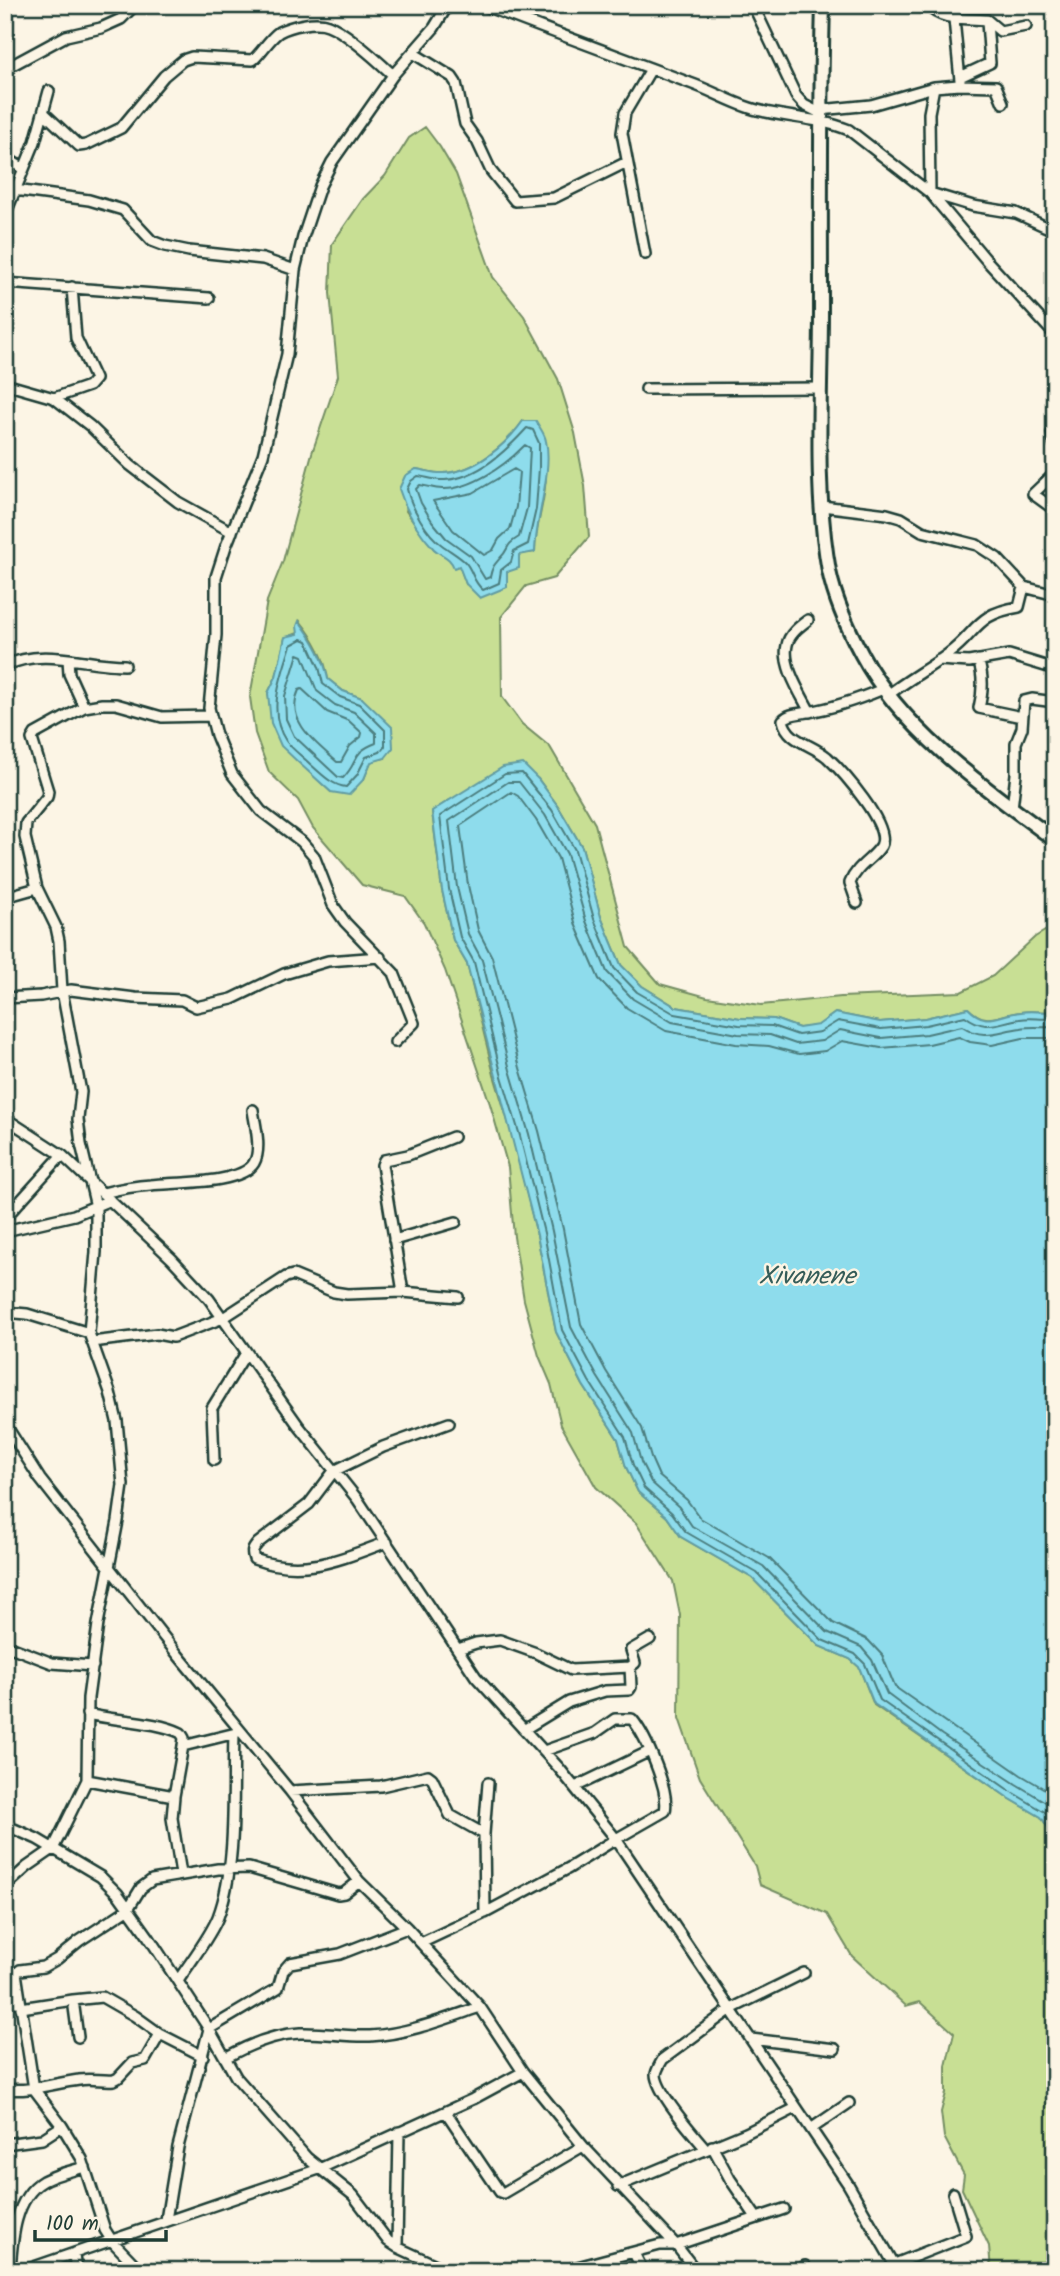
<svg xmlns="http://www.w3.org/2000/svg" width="1060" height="2276" viewBox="0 0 1060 2276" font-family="Kalam,sans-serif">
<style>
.green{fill:#c8df94;stroke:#748e64;stroke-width:2;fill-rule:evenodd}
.water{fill:#8edcec;stroke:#629ca2;stroke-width:2}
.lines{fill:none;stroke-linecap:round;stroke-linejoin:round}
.shore{stroke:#4b7d7e;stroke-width:2}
.street-casing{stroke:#1f3d34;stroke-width:14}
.secondary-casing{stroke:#1f3d34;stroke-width:18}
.street{stroke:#fcf5e5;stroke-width:9}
.secondary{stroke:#fcf5e5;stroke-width:12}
.labels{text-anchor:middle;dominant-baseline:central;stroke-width:5;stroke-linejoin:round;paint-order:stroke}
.water-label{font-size:26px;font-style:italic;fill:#355d59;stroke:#fcf5e5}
</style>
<rect width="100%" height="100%" fill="#fcf5e5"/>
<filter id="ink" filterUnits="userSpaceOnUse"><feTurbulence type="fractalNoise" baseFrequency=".0143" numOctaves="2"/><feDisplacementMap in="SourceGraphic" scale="14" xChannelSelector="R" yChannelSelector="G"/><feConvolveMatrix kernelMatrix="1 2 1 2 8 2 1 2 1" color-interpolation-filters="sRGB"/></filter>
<g filter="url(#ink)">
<!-- green -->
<path class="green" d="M425 127 440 147 456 174 493 277 524 316 558 379 575 433 585 486 589 537 554 578 526 586 501 617 502 697 522 724 550 747 595 824 628 947 660 984 707 997 761 1005 841 997 961 992 993 976 1035 937 1055 925V1011C1043 1013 1032 1010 1020 1012 998 1014 987 1027 968 1008L925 1018 880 1022 835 1013 818 1026 799 1028 774 1019 740 1018 676 1007 642 986 621 965 601 917 582 847 558 806 538 779 448 801 432 812 442 890 453 940 467 964 494 1075 513 1138 537 1235 556 1332 583 1385 618 1439 626 1467 638 1492 667 1517 681 1537 752 1578 819 1646 850 1659 859 1667 874 1705 1007 1797 1041 1817 1055 1838V2271H991L989 2246 962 2189 964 2175 944 2137 941 2112 946 2093V2066L954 2033 920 2002 906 2006 852 1956 827 1914 760 1885 755 1866 700 1778 679 1718 680 1615 673 1581 636 1523 596 1487 561 1425 551 1384 539 1356 524 1300 514 1237 508 1167 490 1104 445 970 424 923 405 896 362 885 313 828 298 800 269 772 255 733 250 697 267 601 283 561 312 453 338 376 330 293 332 244 363 199 385 176 409 138ZM523 421C529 433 546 459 546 471 547 498 535 524 535 552L519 554 507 572 466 584 459 565 434 549 406 511 416 469C425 470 435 474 444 473 475 472 506 445 523 421ZM300 621C314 638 325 658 328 679L343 691 362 698 385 758 371 761 364 779 331 792 281 745 268 693 276 677 285 638 298 633Z"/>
<!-- water -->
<path class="water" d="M523 421H536C539 427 545 434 546 441 553 471 535 521 535 552L519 555V568L507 572V587L480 598 466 584 459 566 454 568C450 556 441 556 434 549 418 532 406 511 399 489L405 476 416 469C425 470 435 474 444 473 475 472 506 445 523 421Z
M299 621C313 639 324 657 328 679L343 691 362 698 392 727 393 748 385 758 371 762 364 779 349 795 331 792 299 763 281 746 271 723 268 693 276 677 285 637 298 634 297 626Z
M523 764 538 779 558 806 582 847 601 917 621 965 642 986 676 1007 740 1018 774 1019 799 1028 818 1025 835 1013 880 1022 925 1018 968 1008C987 1028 998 1014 1021 1012 1032 1010 1043 1013 1055 1011V1838L1041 1817 1007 1797 874 1704 859 1667 850 1659 819 1646 752 1578 681 1537 667 1517 638 1492 626 1467 618 1439 583 1385 556 1332 537 1235 467 964 453 940 442 890 432 811 503 767Z"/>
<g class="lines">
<!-- shore -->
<path class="shore" d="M527 428 533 430 539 443V468L536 509 528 544 514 551 511 562 501 570 499 583 483 590C472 581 473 570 465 562 459 556 450 551 442 545 427 535 411 507 407 489L411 481 418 476C426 477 436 481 445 480 478 478 506 451 527 428Z
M525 445 530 448 527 508 519 537C504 546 510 548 501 557 494 565 492 567 490 577L485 579 471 556 446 538 432 521 421 503 416 489 420 485C427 486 435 489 442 489 471 490 506 465 525 445Z
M514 469 519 472 516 507 510 529 499 539 493 550 484 555 453 530 433 501 473 493Z
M302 639 307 641 319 667 323 684 340 697 359 704 385 730V746L380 752 366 757 357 775 346 787C331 785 322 774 310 764 303 757 292 749 286 741 266 711 282 675 291 645Z
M298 654 303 656 317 691 335 705 354 712 376 733V743C350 753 360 761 343 778L338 777 294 736 286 719 285 696Z
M302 689 327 712 349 721 362 733 361 737 350 746 341 762H337C317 744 284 721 299 690Z
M1055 1018C1043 1020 1031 1017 1020 1019 995 1023 987 1032 965 1016L926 1025 881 1029 838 1021 820 1032 798 1035 772 1026 739 1025 675 1014 637 992 614 968 594 919 575 850 552 810 522 773 505 774 440 816 449 889 460 937 474 962 501 1073 520 1136 544 1233 562 1330 589 1381 625 1437 633 1465 644 1488 672 1513 686 1532 757 1573 822 1640 855 1654 865 1664 880 1700 1010 1791 1045 1812 1055 1825
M1055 1027C1044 1028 1032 1026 1021 1028 997 1031 985 1041 962 1026L927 1034 881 1038 840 1030 822 1041 796 1044 770 1035 738 1034 672 1022 633 999 607 972 586 921 567 854 545 815 519 782H508L449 821 457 887 468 934 482 960 510 1070 529 1134 552 1231 571 1327 597 1376 633 1433 641 1462 651 1482 679 1507 692 1526 763 1566 827 1632 861 1647 872 1660 887 1694 942 1735 1016 1784 1049 1804 1055 1810
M1055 1038H1023L992 1045 970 1042 959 1037 929 1044 881 1048 842 1041 825 1051 799 1054 769 1046 736 1044 666 1031 627 1008 599 979 576 926 558 858 536 820 518 796 511 792 460 826 468 885 478 930 492 957 520 1068 539 1131 563 1229 581 1324 606 1371 642 1428 651 1458 659 1476 687 1500 700 1518 769 1558 833 1623 868 1640 882 1655 895 1687 1021 1775 1055 1795"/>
<!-- street casing -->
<g class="street-casing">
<path id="street" d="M483 5C552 32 621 57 690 83 710 90 729 101 750 108 782 118 818 117 849 130L930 193 973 206 1016 213 1055 231
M753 5 796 96 804 105 820 113
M927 5C944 23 965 17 987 20L1000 31 1026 26
M954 19 960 80
M413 53 452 77 456 83 465 124 477 141 491 171 515 201 554 198 627 162
M5 69 66 36 101 28 121 19 135 5
M960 77 990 63 987 22
M934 87 929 113 930 193 988 262 1055 335
M820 110 871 105 934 87 959 85 996 86 1003 103
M44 113 79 146 86 145 121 128 164 76 183 60 192 57 253 60C262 52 269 39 279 32 290 26 316 20 328 25 346 32 378 61 393 75
M5 157 24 169
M15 190 89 200 123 210 152 241 165 246 189 251 263 259 295 270
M5 215 35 142 49 91
M645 254 622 133 625 113 651 69
M5 283 209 298
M5 384 54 398 90 426 130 465 178 502 232 532
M646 389 820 388
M54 398 89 386 95 379 76 338 72 287
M1052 433 1055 445
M1055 473 1033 494 1055 510
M822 506 887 514 901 518 922 531 977 545 997 558 1024 587 1055 595
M808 620C800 626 789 634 787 645 782 666 801 694 810 712
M68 659 69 674 84 707
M939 660 969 662 1009 655 1055 669
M978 660C984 676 983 692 979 708L1022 717
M5 666C42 647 86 665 125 665
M888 695C907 680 928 669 948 654 978 632 975 614 1019 607L1024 587
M1012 808 1016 774V743L1022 728 1024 701 1032 699 1055 702
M5 897 37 888
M857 903 850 883C857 865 873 859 881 846 892 826 841 770 827 757 812 744 787 741 783 720 789 713 799 714 808 712 834 708 859 699 883 689
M5 998 41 996 71 990 135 998 182 1000 196 1007 232 999 284 974 328 961 380 957
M395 1042 414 1023 394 973 345 922 333 905 314 856 302 842 261 811 232 774 216 735 209 708 216 635V577L226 546 263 455 287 354 295 270 303 237 320 186 332 162 393 75 434 28 448 5
M5 1118 62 1155 172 1259 209 1299 298 1425 358 1500 476 1677 559 1768 616 1839 848 2184 898 2271
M103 1193C119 1189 135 1186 151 1185 173 1182 241 1185 254 1163 262 1149 255 1124 253 1110
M5 1218 62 1155
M5 1231 74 1215 110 1200
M394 1240 456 1222
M403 1292 382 1165 384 1160 408 1155 453 1137
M5 1312 27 1314 89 1333
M92 1342 157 1334 173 1337 223 1318 286 1277 293 1275 334 1292 347 1294 403 1292 458 1297
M5 1424 40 1479 178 1655 290 1791 359 1881 407 1928 480 2007 523 2072 583 2146 676 2245 696 2271
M214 1460 212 1408 246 1353
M387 1542C341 1559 304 1577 254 1559 251 1551 253 1549 258 1543L309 1504 334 1471 383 1447 449 1423
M5 1645 52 1663 93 1666
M458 1649 476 1643 500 1640 536 1653 571 1670 630 1667
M87 1714C116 1721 156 1721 181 1733L184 1738 183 1746 174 1796
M525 1729 569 1702 605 1691 629 1690 631 1687 630 1667 635 1663 631 1650 650 1639
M183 1746 236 1733
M87 1780 174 1796 172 1818 181 1874
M575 1787 650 1751
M290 1791 381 1786 428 1775 432 1778 450 1815 484 1834
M5 1825 37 1839 101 1877 118 1894 148 1936 209 2029 178 2147 166 2220
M5 1887 27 1867 53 1849 87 1780 88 1698 98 1624 118 1521 123 1485 117 1421 110 1392 89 1333 96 1252V1207L81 1144 78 1119 81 1092 62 991 59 941 56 927 37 888 25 837 26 823 47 797 48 791 32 739 35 734 84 707 102 704H116L162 717 210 716
M485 1913 484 1834 488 1783
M407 1928 340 1954 290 1963 283 1971 278 1988 209 2029 236 2077 307 2158 353 2195 388 2241 397 2247 449 2271
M421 1943 485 1913 569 1868 616 1839 665 1811C670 1791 646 1736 632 1719H615L595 1733 544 1751
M178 1981C190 1962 210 1937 218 1917 238 1864 232 1790 234 1734
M73 2000 102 1997 135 2016 160 2034 203 2056
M5 2002H20
M21 2008 73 2000 78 2037
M751 2039 835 2049
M225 2058C248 2045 273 2034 300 2033 324 2032 347 2037 370 2036 407 2034 445 2019 480 2007
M5 2089C31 2092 54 2083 79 2080 91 2078 102 2081 114 2080L118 2078 132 2063 145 2060 160 2034
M446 2112 500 2192 503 2193 583 2146
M811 2129 849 2103
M5 2144 42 2139 62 2126
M712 2146 730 2179 756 2217
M706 2149C694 2135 656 2092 656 2074 657 2069 660 2064 663 2059L731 2009 804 1973
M618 2186 746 2133 796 2108
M397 2247 399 2132
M634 2253 643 2271
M74 2255 76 2271
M895 2264 966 2236 953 2193
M10 2271C12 2241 14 2198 43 2181 56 2174 71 2171 85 2167
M22 2271 319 2169 473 2099 523 2072
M141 2271 112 2241 105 2230 82 2159 62 2126 34 2089 16 1973 20 1970 43 1967 57 1959 79 1941 128 1909 141 1888 152 1880 218 1869 249 1868 338 1894 344 1893 359 1881
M562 2271 660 2245H676L784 2209
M798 2271 805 2266"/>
</g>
<!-- secondary casing -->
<g class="secondary-casing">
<path id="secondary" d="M823 5C820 108 821 210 821 312 821 395 814 490 829 571 835 600 848 629 862 655 902 730 987 790 1055 840"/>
</g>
<!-- street -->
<use href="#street" class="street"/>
<!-- secondary -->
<use href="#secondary" class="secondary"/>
</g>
</g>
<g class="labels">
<!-- water labels -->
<g class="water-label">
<text x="807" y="1277">Xivanene</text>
</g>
</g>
<!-- margin -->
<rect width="1060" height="2276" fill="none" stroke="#fcf5e5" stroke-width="28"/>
<rect x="14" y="14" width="1032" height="2248" fill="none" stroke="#1f3d34" stroke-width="2.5" filter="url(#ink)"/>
<!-- scale -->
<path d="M35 2230v10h131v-10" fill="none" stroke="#1f3d34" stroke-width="3.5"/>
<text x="46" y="2230" font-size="21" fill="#1f3d34" stroke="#fcf5e5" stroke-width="5" paint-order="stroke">100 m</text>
</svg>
